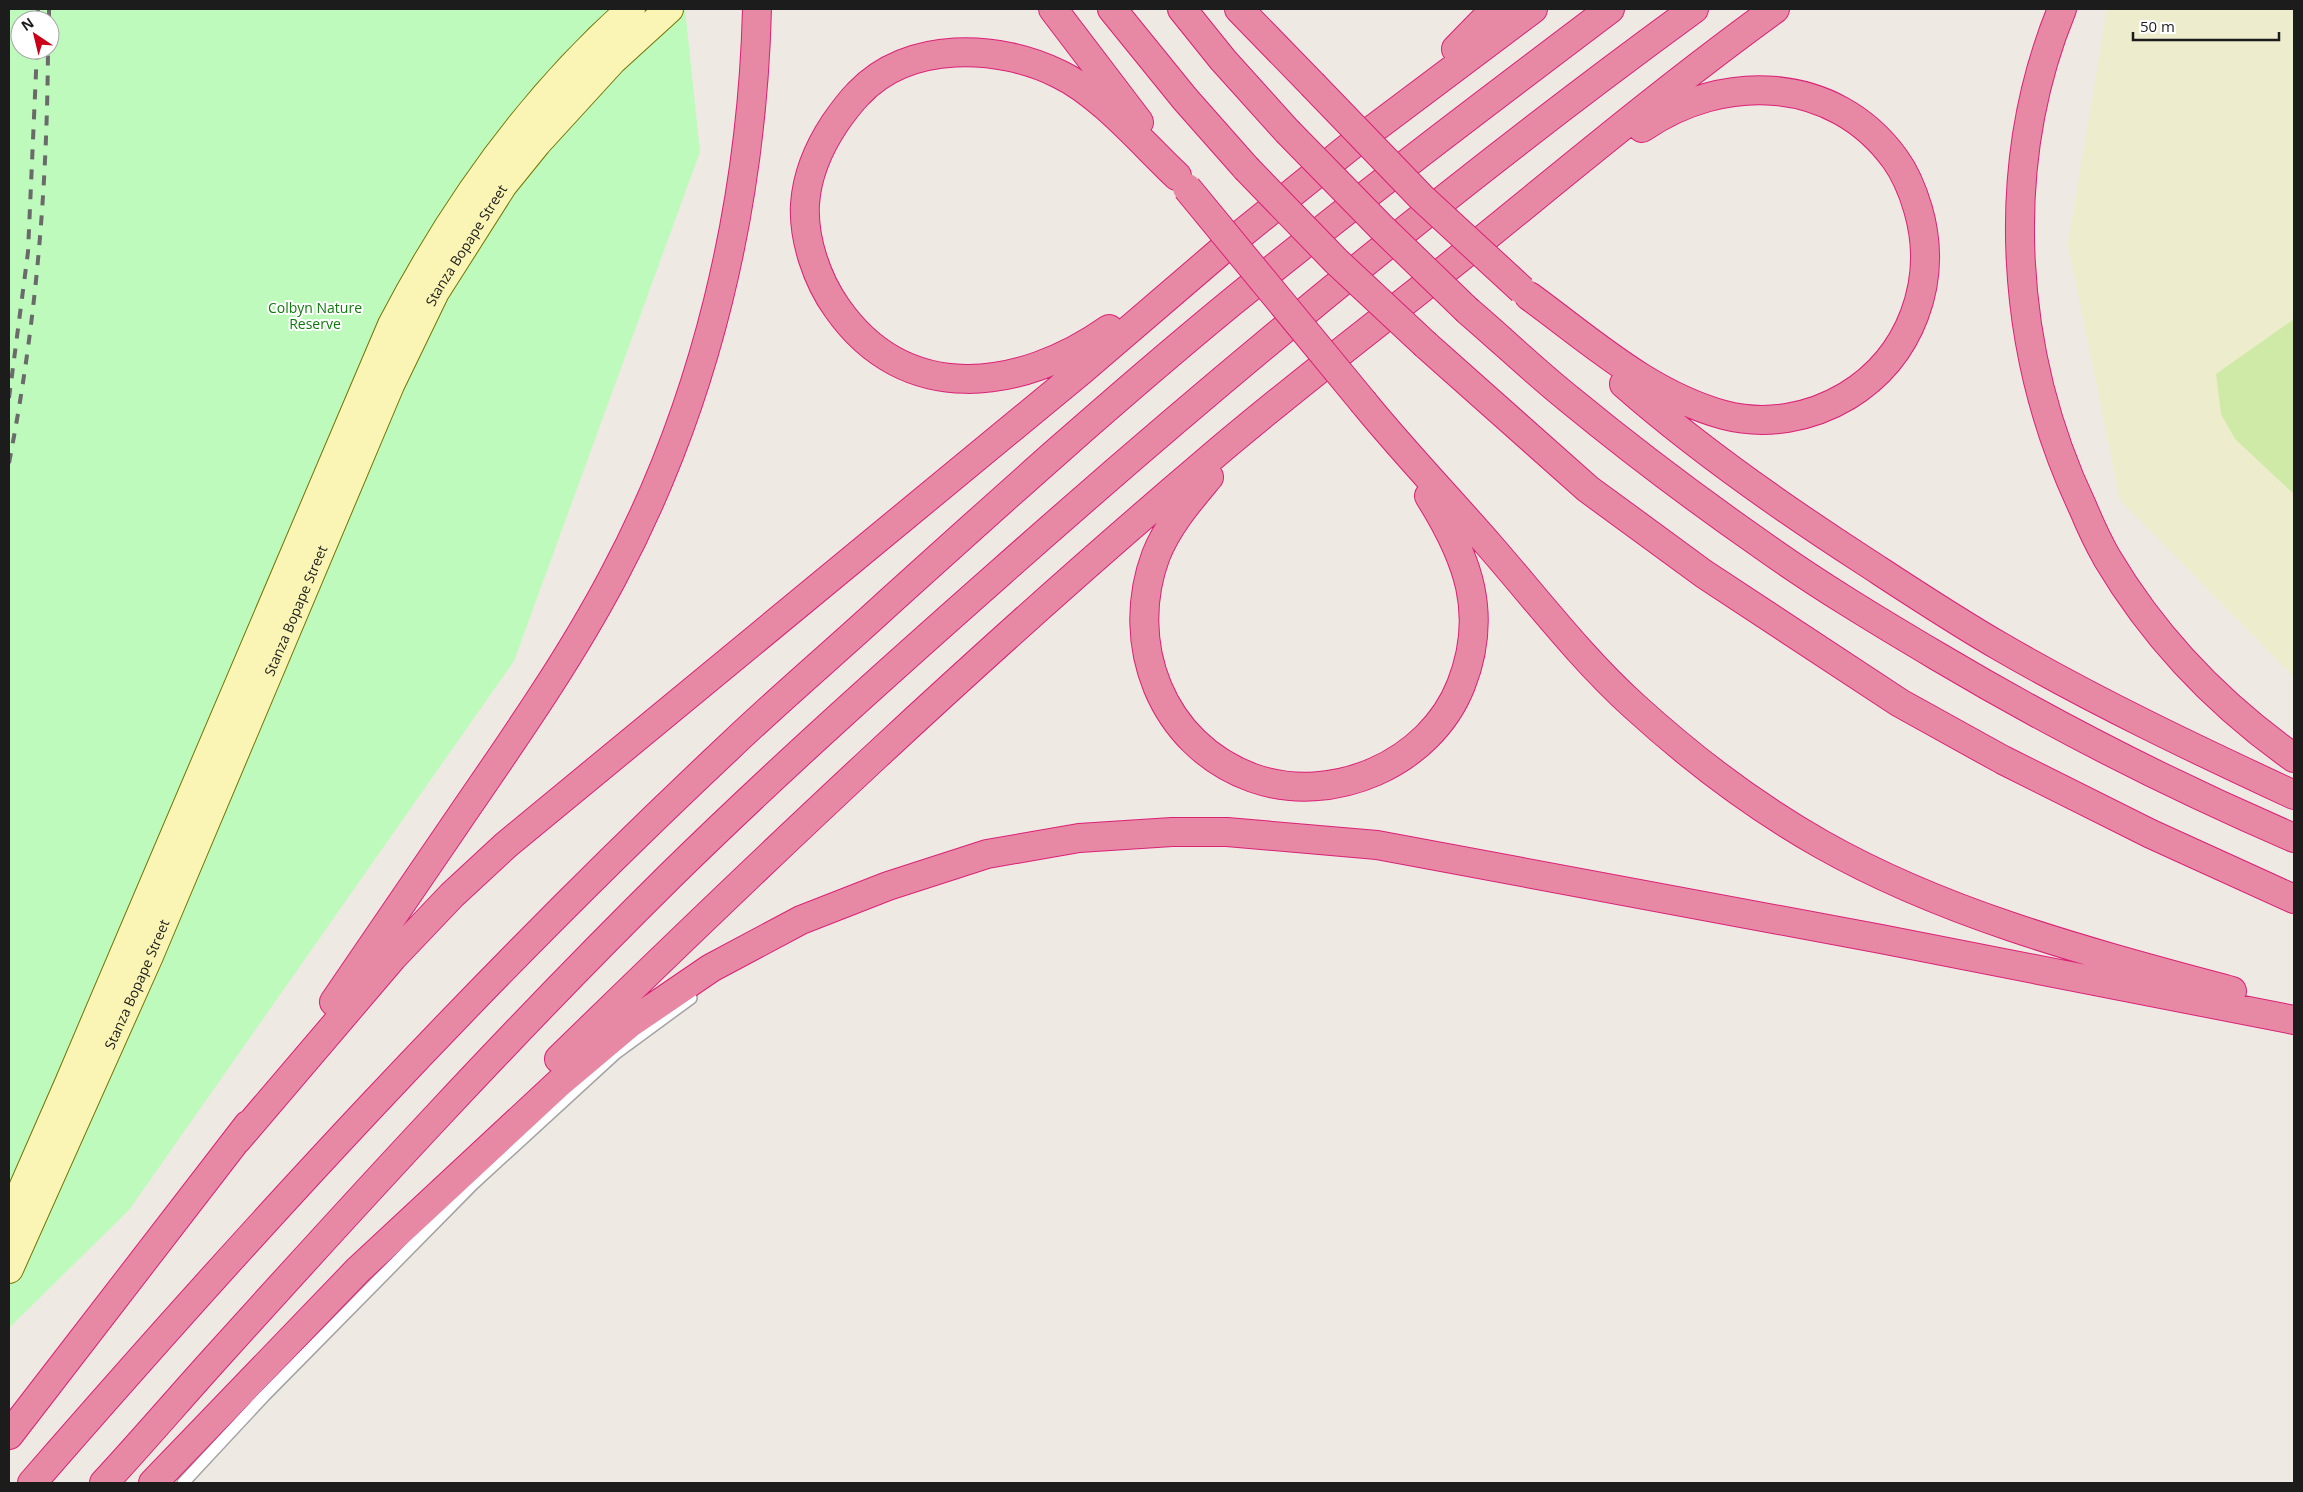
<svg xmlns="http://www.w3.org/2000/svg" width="2303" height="1492" viewBox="0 0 2303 1492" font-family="'Open Sans',sans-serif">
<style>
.farmland{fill:#edeccc}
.grass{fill:#cfeaa6}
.park{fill:#bffabd;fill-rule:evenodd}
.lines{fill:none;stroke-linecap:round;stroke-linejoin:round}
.lane-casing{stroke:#a3a3a3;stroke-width:14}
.secondary-casing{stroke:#747303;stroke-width:30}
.highway-casing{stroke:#da2176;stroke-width:30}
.lane{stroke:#fff;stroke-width:11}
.secondary{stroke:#faf5b4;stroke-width:28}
.highway{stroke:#e788a5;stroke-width:28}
.rail{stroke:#6a6a6a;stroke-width:4;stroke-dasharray:10 10;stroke-linecap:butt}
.highway-bridge-casing{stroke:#da2176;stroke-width:30;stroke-linecap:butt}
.highway-bridge{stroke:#e788a5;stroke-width:28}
.labels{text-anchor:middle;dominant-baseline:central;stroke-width:4;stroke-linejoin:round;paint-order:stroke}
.street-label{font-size:14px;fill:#1c1c1c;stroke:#fff}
.park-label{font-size:14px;fill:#0d7b0a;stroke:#fff}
</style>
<rect width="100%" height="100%" fill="#eee9e2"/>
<!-- farmland -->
<path class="farmland" d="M2107 9H2294V677L2120 500 2068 244Z"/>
<!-- grass -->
<path class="grass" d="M2294 319V494L2235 439 2221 414 2216 374Z"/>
<!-- park -->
<path class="park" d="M9 9H685L700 152 514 661 129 1210 9 1328ZM20 20H50V50H20Z"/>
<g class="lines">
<!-- lane casing -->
<g class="lane-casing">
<path id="lane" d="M183 1483 264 1396 473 1184 616 1053 691 998"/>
</g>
<!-- secondary casing -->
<g class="secondary-casing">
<g id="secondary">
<path d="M9 1220 69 1083 392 325C454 206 531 98 631 9"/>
<path id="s1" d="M9 1269 149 956 390 385 435 292 503 185 537 143 612 61 669 9"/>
</g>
</g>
<!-- highway casing -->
<g class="highway-casing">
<path id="highway" d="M1053 9 1139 122
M1112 9 1185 99 1246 168
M1182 9 1223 60 1287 131
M1239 9 1312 84
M2062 9C1997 168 2010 354 2083 508 2090 525 2098 542 2107 558 2155 639 2218 704 2294 758
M1456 49 1495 9
M1529 296C1591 341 1648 394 1724 415 1766 426 1810 418 1847 396 1911 357 1939 281 1918 209 1913 192 1906 174 1895 159 1834 75 1723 72 1642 128
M1468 311C1502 340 1534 371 1569 399 1631 450 1696 499 1762 545 1818 585 1878 621 1937 656 2053 725 2171 785 2294 838
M1109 329C1021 391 906 407 837 308 817 280 803 239 805 204 807 175 819 147 835 123 842 113 849 103 858 94 908 40 999 44 1059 74 1101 94 1143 144 1177 176
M1426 345 1588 489 1704 574 1900 703 2003 760 2151 834 2294 899
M1624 384C1698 449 1781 507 1863 560 1909 590 1954 620 2001 647 2096 702 2195 749 2294 795
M1364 403C1404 452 1448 498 1489 545 1537 600 1581 658 1634 706 1691 758 1754 806 1821 844 1948 916 2092 953 2232 991
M1209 477C1189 501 1168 525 1156 555 1123 643 1161 745 1253 778 1332 806 1430 764 1461 685 1489 614 1468 558 1429 496
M334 1002C375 941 417 880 459 819 513 740 568 662 613 577 706 403 752 205 757 9
M559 1059C769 854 982 652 1206 462 1292 388 1383 320 1471 249 1571 168 1670 85 1775 9
M237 1140 393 957 452 895 506 845 1081 371 1229 244 1348 148 1533 9
M9 1435 248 1125
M32 1483C253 1229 481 980 727 749 779 699 835 652 888 603 1001 501 1114 399 1232 302 1356 201 1483 105 1610 9
M104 1483C141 1443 177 1401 213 1361 362 1196 512 1032 670 876 776 772 888 672 1000 573 1222 376 1454 184 1694 9
M153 1483 358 1270 559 1083 629 1024 711 968 801 920 888 886 987 854 1079 838 1172 832H1227L1377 845 1881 939 2294 1020"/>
</g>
<!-- lane -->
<use href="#lane" class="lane"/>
<!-- secondary -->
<use href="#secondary" class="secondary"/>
<!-- highway -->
<use href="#highway" class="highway"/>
<!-- rail -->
<path class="rail" d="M38 20V9
M49 20V9
M9 398 28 252 37 50
M9 463C36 324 47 191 48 50"/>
<!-- highway-bridge casing -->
<g class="highway-bridge-casing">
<path id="highway-bridge" d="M1312 84 1421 197 1522 290
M1287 131 1381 227 1468 311
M1246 168 1336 261 1426 345
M1187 188 1364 403"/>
</g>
<!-- highway-bridge -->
<use href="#highway-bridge" class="highway-bridge"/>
</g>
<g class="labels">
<!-- street labels -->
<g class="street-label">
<text stroke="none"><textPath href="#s1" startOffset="1122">Stanza Bopape Street</textPath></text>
<text stroke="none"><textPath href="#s1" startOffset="718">Stanza Bopape Street</textPath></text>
<text stroke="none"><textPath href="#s1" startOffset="312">Stanza Bopape Street</textPath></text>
</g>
<!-- park labels -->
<g class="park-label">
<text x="315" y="307">Colbyn Nature<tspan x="315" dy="16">Reserve</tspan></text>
</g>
</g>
<!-- border -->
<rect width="2303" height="1492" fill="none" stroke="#1c1c1c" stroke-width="20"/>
<!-- north arrow -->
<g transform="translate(35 35) rotate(325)"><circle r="24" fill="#ffffff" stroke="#a4a4a4"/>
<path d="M0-4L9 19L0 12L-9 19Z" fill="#c90017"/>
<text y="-8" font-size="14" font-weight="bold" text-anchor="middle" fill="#1c1c1c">N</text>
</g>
<!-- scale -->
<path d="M2133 32v8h146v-8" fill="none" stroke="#1c1c1c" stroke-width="2.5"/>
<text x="2140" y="32" font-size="15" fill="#1c1c1c" stroke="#ffffff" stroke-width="4" paint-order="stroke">50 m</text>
</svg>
